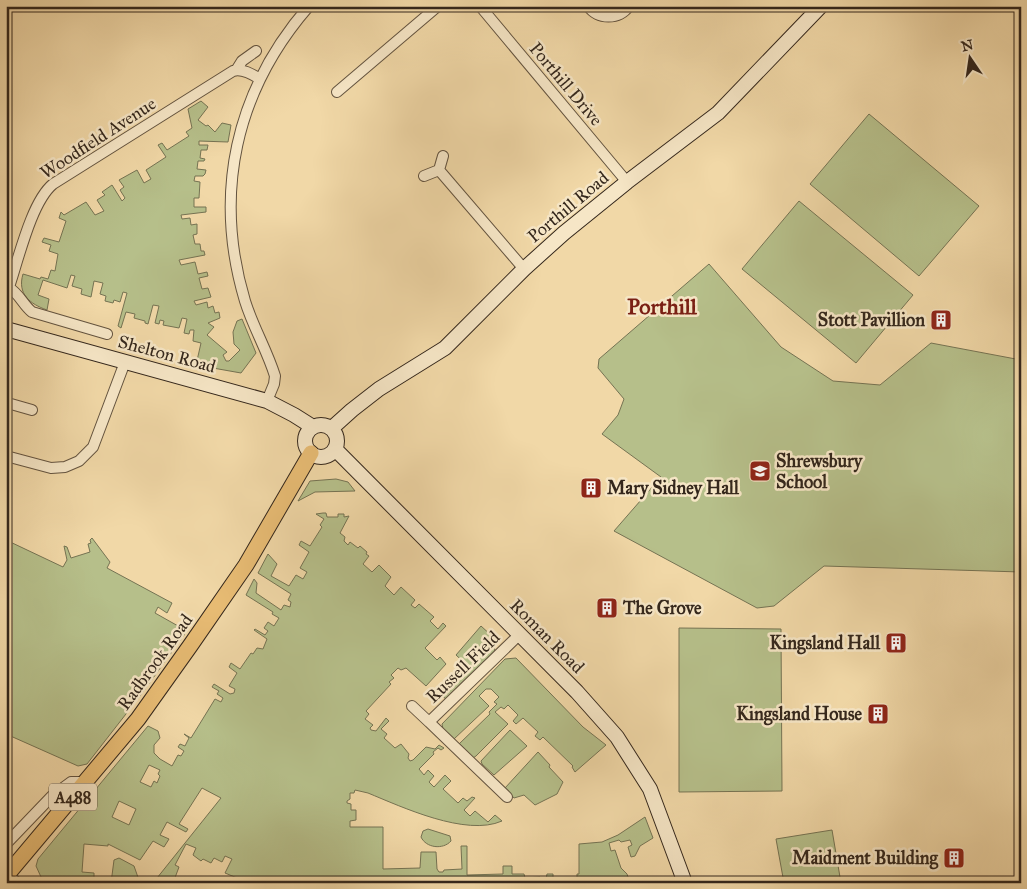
<svg xmlns="http://www.w3.org/2000/svg" width="1027" height="889" viewBox="0 0 1027 889" font-family="'IM FELL Great Primer',serif">
<style>
.green{fill:#b6bf8a;stroke:#757353;fill-rule:evenodd}
.lines{fill:none;stroke-linecap:round;stroke-linejoin:round}
.street-casing{stroke:#63533f;stroke-width:12}
.secondary-casing{stroke:#34271c;stroke-width:16}
.primary-casing{stroke:#34271c;stroke-width:17}
.street{stroke:#f6e6c6;stroke-width:10}
.secondary{stroke:#f6e6c6;stroke-width:14}
.primary{stroke:#e8bc74;stroke-width:15}
.labels{text-anchor:middle;dominant-baseline:central;stroke-width:5;stroke-linejoin:round;paint-order:stroke}
.shield{fill:#f6e6c6;stroke:#6e604f;stroke-width:1}
.shield-label{font-size:16px;font-weight:bold;fill:#34271c}
.street-label{font-size:18px;fill:#34271c;stroke:#f6e6c6}
.poi-label{font-size:18px;font-weight:bold;fill:#34271c;stroke:#f6e6c6;text-anchor:end}
.district-label{font-size:22px;font-weight:bold;fill:#7a1f14;stroke:#f6e6c6}
</style>
<rect width="100%" height="100%" fill="#f1d8a7"/>
<filter id="stains"><feTurbulence type="fractalNoise" baseFrequency=".004" numOctaves="4"/><feColorMatrix values="0 0 0 0 .2 0 0 0 0 .09 0 0 0 0 .02 0 0 0 .5 -.17"/></filter>
<radialGradient id="worn" r=".72"><stop offset=".6" stop-color="#630" stop-opacity="0"/><stop offset="1" stop-color="#630" stop-opacity=".3"/></radialGradient>
<!-- green -->
<path class="green" d="M201 101 208 107 198 120 206 126 208 125 215 132 222 123 231 125 228 142 199 141V145H208L207 150H201L200 158 205 159 204 161H198L197 169 206 170 205 174 203 176H195L194 181 200 182 199 198H194V207H206V212L181 215 182 219 190 218 191 225 197 224V234L193 235 195 244H200L201 251H204L205 255 179 260 181 265 195 262 198 274 207 272 208 276 199 278 202 289 208 288 211 297 194 301 196 305 207 302 208 308 213 306 215 313 219 312 220 318 208 323 214 327 207 335 227 352 223 355 226 361H229L240 350 234 344 233 332 237 321 242 319 256 353 241 373 196 365 201 343 193 341 194 330H190L189 334 184 333 187 319 182 318 179 328 163 325 164 321 160 320 159 324 155 323 159 306 153 305 148 324 145 323V321L134 318 135 314 126 312 121 328 118 326 127 293 123 292 120 302 114 300 113 303 105 301 106 296 100 294 103 283 94 281 91 297 81 294 82 289 72 286 75 276 71 275 67 288 43 280 38 295 49 299 47 310C30 304 17 294 23 274L40 279 41 277 48 279 51 270 55 271 58 254 49 251 51 245 42 242 44 238 59 242 66 221 59 218 61 212 64 215 86 202 95 215 104 211 97 200 105 195 102 192 112 185 122 201 125 198 120 190 124 187 119 180 137 170 144 183 151 179 146 170 166 157 158 145 162 143 167 150 189 136 186 132 192 128 188 109Z
M869 114 979 206 919 276 810 184Z
M799 201 913 295 856 363 742 269Z
M709 264 781 347 833 381 880 385 931 343 1021 360V572L824 566 774 606 757 608 614 531 661 477 602 434 618 415 624 399 598 368 599 359Z
M336 479 348 482 355 491 315 492 298 501 310 481Z
M323 513H326L327 517H338V514H344V517L349 516 340 533 345 537 344 541 348 545 350 542 358 548 360 546 367 552 366 554 369 556 363 564 372 572 379 565 391 577 385 586 394 595 401 587 415 600 411 605 415 608 419 604 434 617 430 621 438 629 443 623 446 626 425 648 437 660 440 657 446 664 426 686 406 668 401 670 398 668 391 675 394 678 389 682 391 684 366 711 369 714 365 719 373 725 370 728 371 730 376 731 386 718 389 721 381 729 387 734 384 738 395 748 401 744 409 754 408 758 410 761 413 760 426 747 435 749 439 745 444 748 441 750 438 748 433 752 434 754 419 769 424 775 428 770 434 776 429 782 434 787 445 775 451 781 443 789 458 803 463 798 467 801 472 797 475 798 464 810 470 816 475 811 488 822 495 815 502 821C466 837 402 807 368 793L355 790 354 793H350V799L347 801V803L351 804V810H356V820L350 821V827H383V869L420 868 421 852H436L437 869 439 872H443L444 870 462 869 461 846H467V875L503 874V866H512V874H524L525 878 540 877 541 880 546 879 547 874H553V879L570 878V881H576L577 879V874H579V844L602 842 618 835 645 817 653 838 640 846 635 856 631 857 628 847 632 845 630 840 621 842 619 840 609 843 611 851 615 850 621 868 627 874 630 883H241L242 880 225 873 232 859 225 856 222 862 214 858 211 863 203 859 201 861 193 855 196 848 186 844 175 865 179 867 173 883H153L221 798 202 788 179 824 188 829 186 832 167 822 160 835 169 839 164 847 153 841 140 860 108 844V846L84 844 82 872 94 873V883L49 881 41 877 36 866 38 859 148 726 158 731 160 738 154 745V753L160 759 172 766 178 755 181 756 184 751 178 747 180 744 185 746 189 738 184 734 191 738 215 699 221 702 223 698 217 694 219 691 212 687 214 684 230 694 234 693 235 689 229 686 237 673 229 667 231 663 240 669 251 653 253 654 257 648 263 649 267 639 254 630 255 629 265 635 268 631 264 628 268 622 274 626 279 618 272 614 273 612 246 595 254 579 257 583 256 593 281 610 284 605 290 607 291 602 288 600 291 594 258 573 268 554 277 564 271 576 289 586 296 575 303 579 307 572 300 568 309 552 299 545 301 541 310 546 322 527 320 525 324 519 316 514ZM149 765 160 770 158 774 160 776 157 783 154 781 151 787 140 782ZM119 801 136 809 129 825 112 817Z
M92 538 110 562 107 568 172 603 167 613 158 607 155 613 187 631 140 696 87 764 78 766 6 734V540L63 567 67 560 64 546 67 547 71 558 90 552 88 544 91 543 90 540Z
M481 626 493 637 495 652 447 700 440 694 439 689 449 679 453 682 468 666 456 655Z
M679 628 781 629 782 791 679 792Z
M516 658 583 727 606 745 575 772 572 767 573 766 543 737 540 740 535 736 538 732 523 718 516 724 513 721 518 715 508 705 504 709 501 707 495 712 508 724 476 756 473 758 459 744 490 714 489 712 497 704 494 702 499 697 491 689H486L479 696 489 706 454 739 443 729 442 724 505 659Z
M510 730 527 746 494 775 482 764 481 761Z
M538 752 550 765 549 767 563 782 557 794 535 805 524 795 514 798 505 788Z
M428 829 450 836 451 841C443 850 426 848 421 837L423 831Z
M832 830 841 883H784L776 839Z
M119 858 134 866 140 883H111L114 860Z"/>
<g class="lines">
<!-- street casing -->
<g class="street-casing">
<path id="street" d="M480 6 627 182
M588 6C598 20 619 20 629 6
M237 69 242 61 256 51
M337 92 438 6
M443 156 439 170 524 269
M424 176 439 170
M9 288C19 293 23 305 32 312L107 334
M6 296C17 266 30 203 53 184L233 71C242 68 252 74 260 79
M267 401 274 384 275 376C267 350 253 327 245 301 213 194 235 91 309 6
M11 404 32 410
M6 456 51 468 65 467 79 461 93 447 125 362
M412 706 429 722
M507 797 429 722 519 635
M6 844 52 796 71 782H84
M7 875 18 883"/>
</g>
<!-- secondary casing -->
<g class="secondary-casing">
<path id="secondary" d="M6 329 267 401 294 415 313 427
M305 441a16 16 0 1 1 32 0a16 16 0 1 1-32 0Z
M332 428 352 410 379 389 445 348 524 269 564 233 627 182 718 113 821 6
M335 449 577 692 617 737 650 789 685 883"/>
</g>
<!-- primary casing -->
<g class="primary-casing">
<path id="primary" d="M6 876 138 719 190 646 246 565 311 453"/>
</g>
<!-- street -->
<use href="#street" class="street"/>
<!-- secondary -->
<use href="#secondary" class="secondary"/>
<!-- primary -->
<use href="#primary" class="primary"/>
</g>
<!-- icons -->
<defs>
<g id="building-square" transform="scale(1.125)"><rect x="-9" y="-9" width="18" height="18" rx="4" fill="#8f2418" stroke="#f6e6c6"/><path d="M-4-6H4V6H1V3H-1V6H-4ZM-2.5-4.3h1.7v1.8h-1.7ZM.8-4.3h1.7v1.8H.8ZM-2.5-1h1.7V.8h-1.7ZM.8-1h1.7V.8H.8Z" fill="#fff"/></g>
<g id="school-square" transform="scale(1.125)"><rect x="-9" y="-9" width="18" height="18" rx="4" fill="#8f2418" stroke="#f6e6c6"/><path d="M0-5L7-2L0 1L-7-2ZM-4 1L0 2.5L4 1V4Q0 6-4 4Z" fill="#fff"/></g>
</defs>
<g fill-rule="evenodd">
<use href="#building-square" x="941" y="320"/>
<use href="#school-square" x="760" y="471"/>
<use href="#building-square" x="591" y="488"/>
<use href="#building-square" x="607" y="608"/>
<use href="#building-square" x="896" y="643"/>
<use href="#building-square" x="878" y="714"/>
<use href="#building-square" x="954" y="858"/>
</g>
<g class="labels">
<!-- shield labels -->
<rect class="shield" x="49" y="783.5" width="48" height="27" rx="4"/>
<g class="shield-label">
<text x="73" y="797">A488</text>
</g>
<!-- street labels -->
<g class="street-label">
<text transform="translate(566 84) rotate(50)">Porthill Drive</text>
<text transform="translate(98 138) rotate(-33)">Woodfield Avenue</text>
<text transform="translate(568 207) rotate(-40)">Porthill Road</text>
<text transform="translate(167 354) rotate(15)">Shelton Road</text>
<text transform="translate(547 636) rotate(45)">Roman Road</text>
<text transform="translate(155 662) rotate(-54)">Radbrook Road</text>
<text transform="translate(463 667) rotate(-44)">Russell Field</text>
</g>
<!-- poi labels -->
<g class="poi-label">
<text x="925" y="320">Stott Pavillion</text>
<text x="776" y="461" text-anchor="start">Shrewsbury<tspan x="776" dy="21">School</tspan></text>
<text x="607" y="488" text-anchor="start">Mary Sidney Hall</text>
<text x="623" y="608" text-anchor="start">The Grove</text>
<text x="880" y="643">Kingsland Hall</text>
<text x="862" y="714">Kingsland House</text>
<text x="938" y="858">Maidment Building</text>
</g>
<!-- district labels -->
<g class="district-label">
<text x="662" y="306">Porthill</text>
</g>
</g>
<!-- margin -->
<rect width="1027" height="889" fill="none" stroke="#f1d8a7" stroke-width="25"/>
<rect x="8" y="8" width="1012" height="874" fill="none" stroke="#34271c" stroke-width="2.5"/>
<rect x="12" y="12" width="1002" height="864" fill="none" stroke="#34271c"/>
<!-- north arrow -->
<g transform="translate(970 58) rotate(347)" stroke="#f6e6c6" stroke-width="4" paint-order="stroke">
<path d="M0-4L9 19L0 12L-9 19Z" fill="#34271c"/>
<text y="-8" font-size="14" font-weight="bold" text-anchor="middle" fill="#34271c">N</text>
</g>
<rect width="100%" height="100%" filter="url(#stains)"/>
<rect width="100%" height="100%" fill="url(#worn)"/>
</svg>
